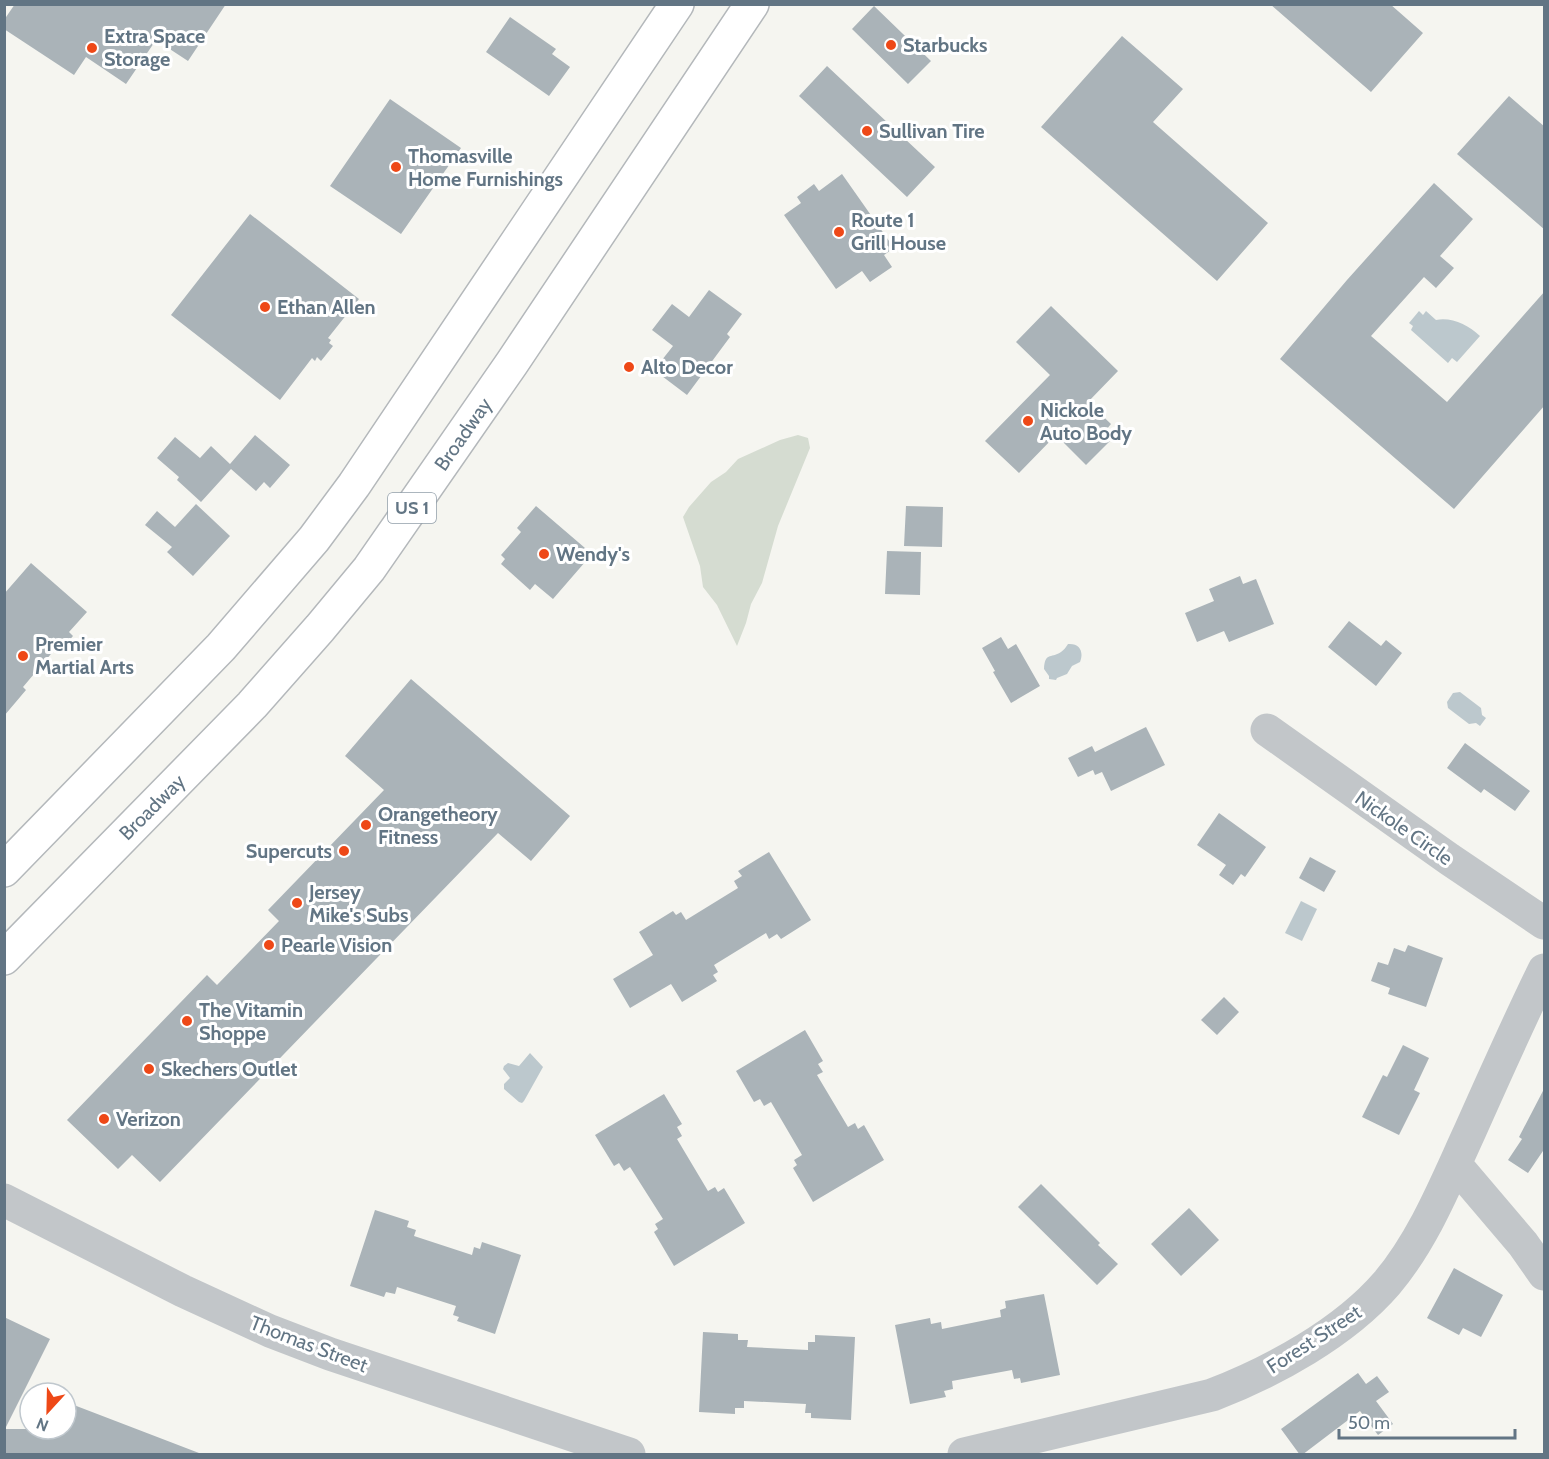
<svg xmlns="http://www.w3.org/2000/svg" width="1549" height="1459" viewBox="0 0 1549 1459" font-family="Cabin,sans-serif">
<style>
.green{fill:#d5dcd1}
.water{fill:#bcc8cd}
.building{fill:#aab3b8}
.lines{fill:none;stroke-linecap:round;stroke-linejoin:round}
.highway-casing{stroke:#b4b8bb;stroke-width:36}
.minor{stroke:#c2c6c9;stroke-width:33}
.highway{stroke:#fff;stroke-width:33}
.poi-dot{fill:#ee4817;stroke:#fff;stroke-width:2}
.labels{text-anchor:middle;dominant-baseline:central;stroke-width:6;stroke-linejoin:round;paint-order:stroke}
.shield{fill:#fff;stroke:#919ea9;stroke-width:1.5}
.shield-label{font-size:18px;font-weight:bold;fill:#627584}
.poi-label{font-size:20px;font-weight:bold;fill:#627584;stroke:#fff;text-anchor:start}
.street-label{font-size:20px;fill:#627584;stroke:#fff}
</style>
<rect width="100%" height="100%" fill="#f5f5f0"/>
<!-- green -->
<path class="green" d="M798 435 808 438 810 448 778 526 762 583 751 604 746 623 737 646 717 605 703 587 700 566 683 517 689 507 711 482 726 472 738 459 780 440Z"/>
<!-- water -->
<path class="water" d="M1419 311 1423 315 1426 311 1436 320C1452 317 1468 325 1480 336L1457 362 1452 358 1448 363 1411 330 1413 326 1409 323Z
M1068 644C1080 643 1084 652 1080 662L1072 666 1067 674 1057 678 1056 680 1049 679V676L1044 669C1045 652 1050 659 1061 652 1064 650 1066 647 1068 644Z
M1460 692 1481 708 1482 715 1486 718 1480 726 1476 723 1469 724 1448 708 1447 702 1453 693Z
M1301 901 1317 909 1302 941 1285 933Z
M530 1053 543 1067 524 1101 522 1103 519 1102 504 1089V1084L510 1078 503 1069 504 1066 508 1063 519 1066Z"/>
<!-- building -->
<path class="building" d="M15 4H226L188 61 156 40 126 84 86 57 74 75 4 29V20Z
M1270 4H1390L1423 33 1371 92Z
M874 6 931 61 908 84 852 29Z
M510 17 556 49 552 54 570 67 549 96 486 52Z
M1122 36 1183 89 1153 122 1268 223 1217 281 1041 127Z
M827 66 935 167 907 197 799 96Z
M1509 96 1545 127V230L1457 154Z
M390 99 461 148 401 234 330 186Z
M842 174 894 248 884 255 892 267 870 282 862 271 836 289 784 215 801 203 797 197 814 184 819 191Z
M1434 183 1473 219 1440 256 1454 268 1436 288 1424 277 1371 336 1447 402 1545 291V405L1454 509 1280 359 1347 280Z
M250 214 359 299 328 338 331 340 329 343 333 346 321 361 317 357 315 361 312 358 280 400 171 315Z
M709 290 742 314 727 334 730 337 687 395 654 370 673 346 652 330 672 304 689 317Z
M1051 306 1118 371 1088 402 1111 424 1106 430 1114 437 1086 465 1056 435 1019 473 985 441 1050 375 1016 342Z
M255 435 290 465 270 488 264 482 256 491 231 469 201 502 177 480 179 477 157 458 175 437 200 458 211 446 230 464Z
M196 504 230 536 193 576 167 552 172 547 145 525 157 511 175 527Z
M536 506 592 554 553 599 535 584 530 590 501 564 505 559 501 555 521 532 517 528Z
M906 506 943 507 942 547 904 546Z
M887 551 921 552 920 595 885 594Z
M31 563 87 612 69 632 73 636 60 651 56 648 23 687 26 690 4 716V594Z
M1240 576 1243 584 1256 579 1274 624 1229 642 1224 631 1197 642 1185 613 1214 601 1209 589Z
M1349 621 1381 646 1386 640 1402 653 1376 686 1328 647Z
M1001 637 1008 649 1016 644 1040 686 1011 703 993 672 995 671 982 648Z
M411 679 570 816 531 861 498 833 160 1182 132 1155 118 1169 67 1120 207 975 217 985 279 921 268 910 384 790 345 756Z
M1146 727 1165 765 1111 791 1102 772 1095 775 1093 770 1078 777 1068 758 1092 746 1095 752Z
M1465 743 1530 791 1515 811 1484 789 1481 793 1447 768Z
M1219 813 1266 847 1245 877 1241 874 1233 885 1219 875 1226 865 1197 845Z
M769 852 811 920 781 939 777 934 769 939 766 933 714 965 718 972 713 975 717 981 682 1002 671 984 630 1008 613 979 653 955 639 932 673 911 676 915 681 912 686 920 738 888 734 881 742 876 738 871Z
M1310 857 1336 871 1324 892 1299 878Z
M1408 945 1443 958 1426 1007 1388 994 1390 988 1371 981 1378 962 1388 965 1394 948 1405 952Z
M1224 997 1239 1012 1217 1035 1201 1020Z
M805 1030 823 1061 818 1064 823 1072 817 1075 848 1127 855 1123 858 1129 864 1125 884 1160 813 1202 793 1168 797 1165 794 1160 802 1155 771 1102 764 1106 760 1099 754 1102 736 1071Z
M1403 1045 1429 1058 1414 1090 1420 1093 1399 1135 1362 1117 1383 1075 1387 1077Z
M1545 1087V1148L1528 1173 1508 1160 1522 1139 1519 1137Z
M664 1094 682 1124 677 1127 682 1136 677 1139 708 1191 715 1187 718 1192 724 1188 745 1223 674 1266 654 1232 658 1229 655 1224 663 1219 630 1167 624 1171 619 1163 614 1166 595 1135Z
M1041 1184 1100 1243 1098 1245 1118 1264 1097 1285 1018 1207Z
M1189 1208 1219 1240 1181 1276 1151 1244Z
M375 1210 409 1221 407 1227 416 1230 414 1236 472 1255 474 1247 480 1249 482 1242 521 1255 495 1334 457 1321 459 1317 453 1315 456 1306 397 1287 395 1294 386 1292 384 1297 350 1286Z
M1454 1268 1503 1295 1481 1337 1463 1328 1459 1335 1427 1318Z
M1044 1294 1060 1375 1021 1383 1020 1378 1014 1379 1012 1370 952 1381 953 1389 944 1391 946 1397 910 1404 895 1325 930 1318 931 1324 941 1322 942 1329 1001 1317 1000 1310 1006 1308 1005 1301Z
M4 1317 50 1339 5 1429H66V1402L199 1453 198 1455H4Z
M703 1332 738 1334V1340H748L747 1347 808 1350V1342H815V1335L855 1337 851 1420 811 1418V1413H805L806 1404 744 1401V1408H735V1414L699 1412Z
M1358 1373 1366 1384 1377 1376 1389 1392 1376 1401 1393 1424 1378 1435 1360 1411 1302 1455H1300L1281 1429Z"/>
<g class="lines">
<!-- highway casing -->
<g class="highway-casing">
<path id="highway" d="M4 870 221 647 314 539 354 485 677 4
M4 958 252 705 320 628 369 569 512 363 752 4"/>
</g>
<!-- minor -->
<path class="minor" d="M1267 730 1449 859 1544 923
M1455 1164 1523 1244 1544 1274
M4 1200 183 1291 270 1331 330 1354 629 1454
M964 1454 1212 1395C1272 1372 1344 1333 1387 1283 1424 1239 1446 1183 1470 1131 1494 1077 1518 1023 1544 970"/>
<!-- highway -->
<use href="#highway" class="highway"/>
</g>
<!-- markers -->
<g class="poi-dot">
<circle cx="891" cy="45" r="6"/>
<circle cx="92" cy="48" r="6"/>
<circle cx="867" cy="131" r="6"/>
<circle cx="396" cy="167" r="6"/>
<circle cx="839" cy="232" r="6"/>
<circle cx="265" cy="307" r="6"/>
<circle cx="629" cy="367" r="6"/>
<circle cx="1028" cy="421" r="6"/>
<circle cx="544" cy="554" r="6"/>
<circle cx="23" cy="656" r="6"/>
<circle cx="366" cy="825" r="6"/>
<circle cx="344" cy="851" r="6"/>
<circle cx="297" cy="903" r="6"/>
<circle cx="269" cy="945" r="6"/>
<circle cx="187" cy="1021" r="6"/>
<circle cx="149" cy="1069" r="6"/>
<circle cx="104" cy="1119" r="6"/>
</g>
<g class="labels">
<!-- shield labels -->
<rect class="shield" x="388" y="493" width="48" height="30" rx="4.5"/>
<g class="shield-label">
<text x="412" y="508">US 1</text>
</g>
<!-- poi labels -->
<g class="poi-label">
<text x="104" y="36">Extra Space<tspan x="104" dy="23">Storage</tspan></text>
<text x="903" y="45">Starbucks</text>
<text x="879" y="131">Sullivan Tire</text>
<text x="408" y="156">Thomasville<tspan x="408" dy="23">Home Furnishings</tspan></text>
<text x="851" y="220">Route 1<tspan x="851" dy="23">Grill House</tspan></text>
<text x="277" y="307">Ethan Allen</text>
<text x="641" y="367">Alto Decor</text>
<text x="1040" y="410">Nickole<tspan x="1040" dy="23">Auto Body</tspan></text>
<text x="556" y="554">Wendy's</text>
<text x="35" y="644">Premier<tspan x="35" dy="23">Martial Arts</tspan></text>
<text x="378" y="814">Orangetheory<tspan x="378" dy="23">Fitness</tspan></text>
<text x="332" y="851" text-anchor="end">Supercuts</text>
<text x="309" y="892">Jersey<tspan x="309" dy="23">Mike's Subs</tspan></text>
<text x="281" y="945">Pearle Vision</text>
<text x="199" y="1010">The Vitamin<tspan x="199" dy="23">Shoppe</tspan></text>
<text x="161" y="1069">Skechers Outlet</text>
<text x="116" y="1119">Verizon</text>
</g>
<!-- street labels -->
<g class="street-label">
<text transform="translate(463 434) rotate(-55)">Broadway</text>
<text transform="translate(152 807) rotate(-45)">Broadway</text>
<text transform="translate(1404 828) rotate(35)">Nickole Circle</text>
<text transform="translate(1314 1339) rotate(-33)">Forest Street</text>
<text transform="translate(309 1344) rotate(21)">Thomas Street</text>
</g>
</g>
<!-- border -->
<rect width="1549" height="1459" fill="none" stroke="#627584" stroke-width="12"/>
<!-- north arrow -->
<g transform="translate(48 1411) rotate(202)"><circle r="28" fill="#ffffff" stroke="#c0c8ce" stroke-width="1.5"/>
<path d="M0-4.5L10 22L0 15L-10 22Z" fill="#ee4817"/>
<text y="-9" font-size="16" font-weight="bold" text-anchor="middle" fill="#627584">N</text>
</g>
<!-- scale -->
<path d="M1339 1429v9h176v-9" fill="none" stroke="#627584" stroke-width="3"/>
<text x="1348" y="1429" font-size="18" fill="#627584" stroke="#ffffff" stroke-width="4.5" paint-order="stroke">50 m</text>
</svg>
